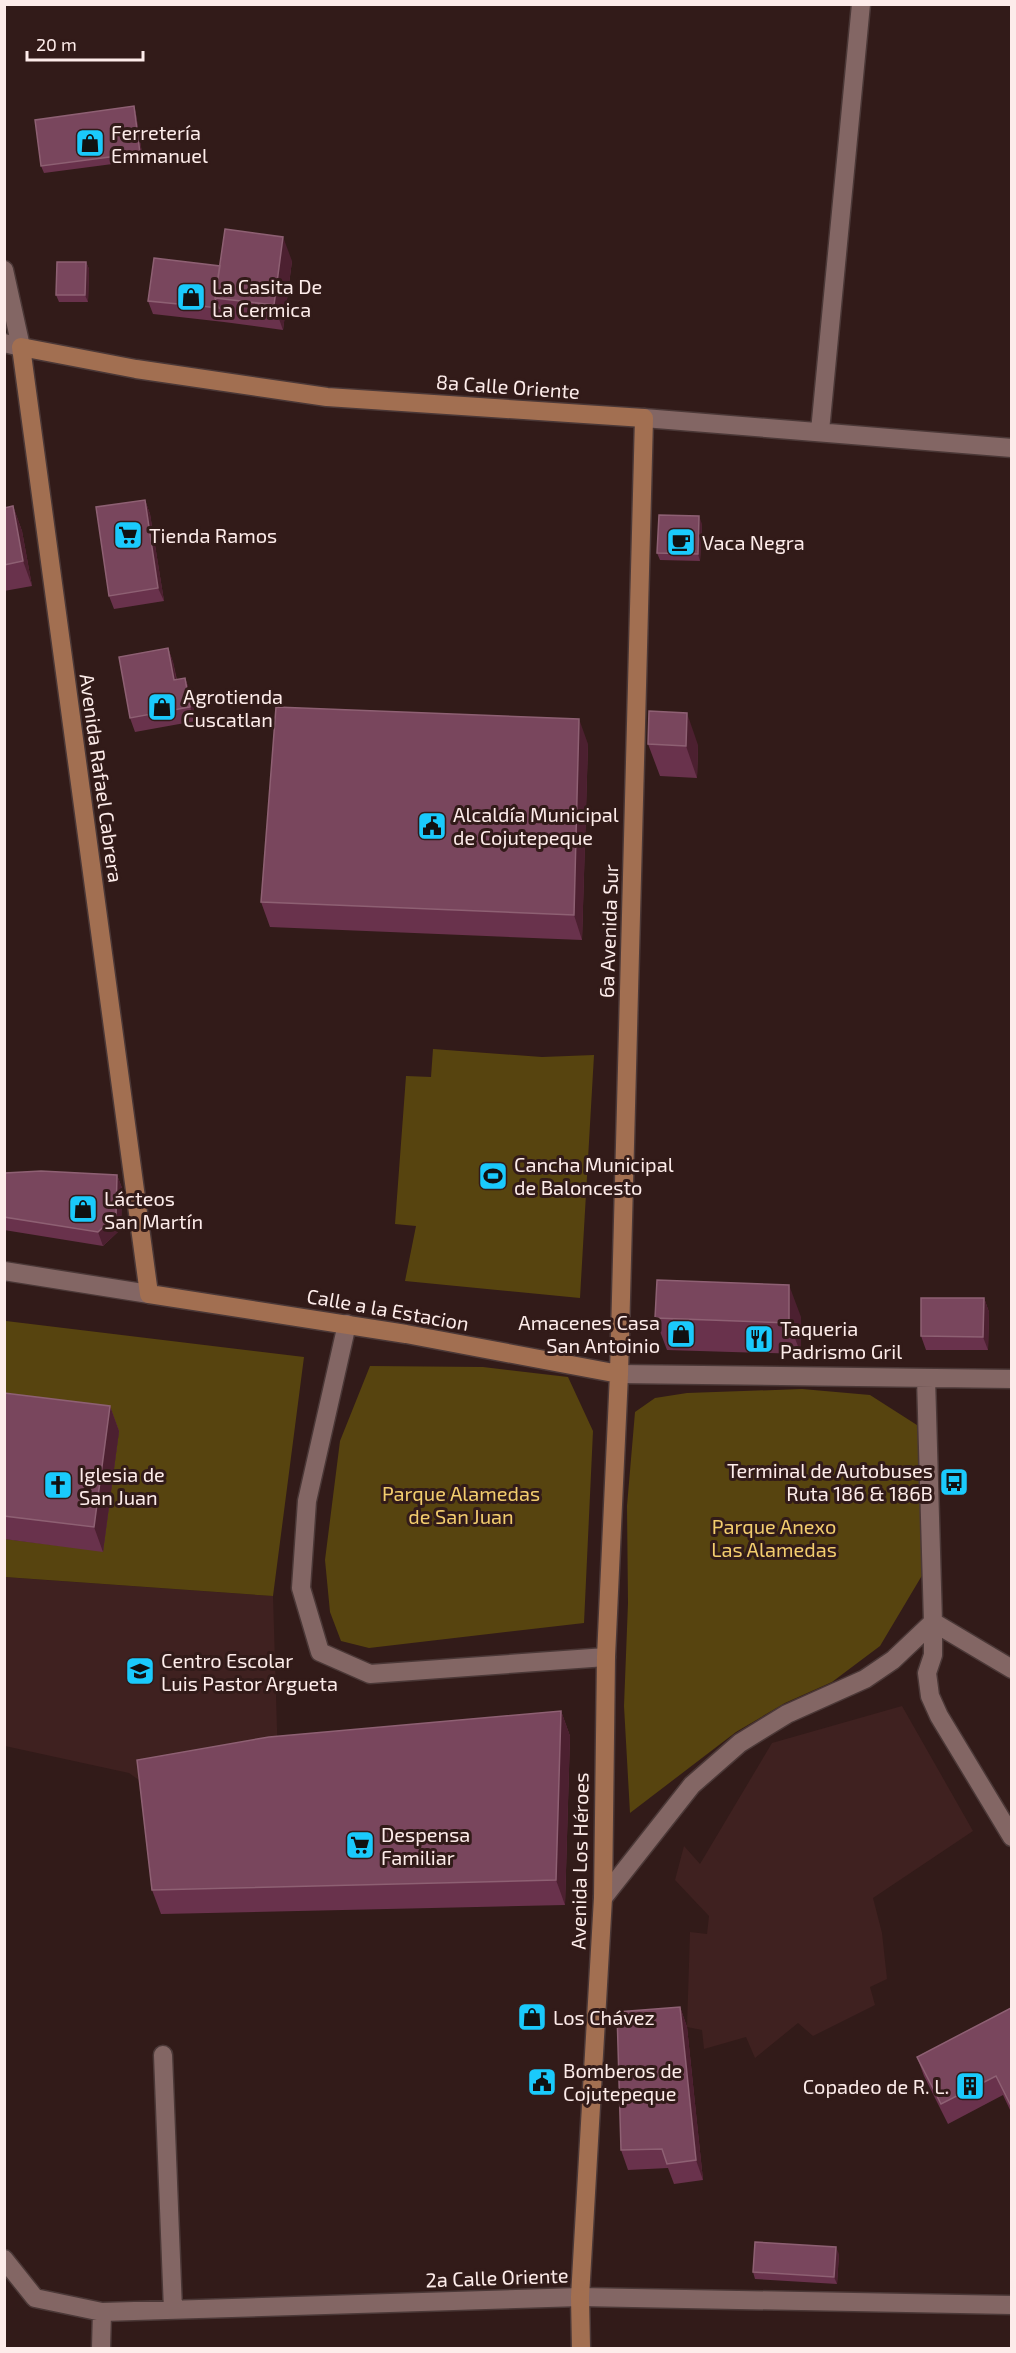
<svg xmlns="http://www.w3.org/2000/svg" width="1016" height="2353" viewBox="0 0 1016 2353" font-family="'Exo 2',sans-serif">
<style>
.built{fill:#3f2120}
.green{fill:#57440f}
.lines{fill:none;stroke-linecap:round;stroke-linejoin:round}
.minor-casing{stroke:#4b3837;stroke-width:21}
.tertiary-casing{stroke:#4b3837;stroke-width:21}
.secondary-casing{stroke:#4b3837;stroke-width:21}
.minor{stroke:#836664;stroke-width:18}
.tertiary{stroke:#836664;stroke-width:18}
.secondary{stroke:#a26f51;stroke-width:18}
.wall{fill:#69324c}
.shaded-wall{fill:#4c2030}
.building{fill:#79465d;stroke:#8e6073;stroke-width:1.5}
.labels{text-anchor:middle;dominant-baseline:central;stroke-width:6;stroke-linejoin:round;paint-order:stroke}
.poi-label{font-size:20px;fill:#fdecea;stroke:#321b19;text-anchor:start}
.street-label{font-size:20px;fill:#fdecea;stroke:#321b19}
.park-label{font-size:20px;fill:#f3cd6e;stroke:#321b19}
</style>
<rect width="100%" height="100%" fill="#321b19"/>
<!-- built -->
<path class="built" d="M4 1577 273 1596 278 1762 146 1785 129 1773 5 1746Z
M902 1706 973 1831 873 1898 882 1933 887 1979 870 1987 875 2005 813 2036 798 2023 755 2058 746 2037 704 2049 702 2030 687 2027 690 1932 707 1934 709 1916 675 1880 684 1846 700 1864 772 1743Z"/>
<!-- green -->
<path class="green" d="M433 1049 542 1057 594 1055 580 1298 405 1281 416 1226 395 1224 406 1076 431 1077Z
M6 1321 304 1357 273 1596 5 1577V1539L103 1551 119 1431 5 1416Z
M370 1366 483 1367 568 1377 593 1431 584 1623 369 1648 341 1641 330 1612 325 1560 340 1441Z
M802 1389 870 1395 931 1434 933 1557 880 1646 832 1682 785 1703 736 1732 630 1813 624 1706 628 1603 627 1506 635 1412 655 1398 687 1393Z"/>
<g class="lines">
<!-- minor casing -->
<g class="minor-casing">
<path id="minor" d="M4 343 21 347
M644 418 1012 448
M820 431 861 4
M347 1324 307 1501 301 1588 320 1652 370 1674 606 1657
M619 1374 1012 1379
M926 1378 933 1622V1655L927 1673 930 1696 939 1716 1012 1837
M933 1622 1012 1669
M603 1898 692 1785 740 1743 787 1714 865 1679 893 1660 933 1622
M163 2055 173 2310
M4 2259 35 2298 102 2312 580 2297
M101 2348 102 2312"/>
</g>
<!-- tertiary casing -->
<g class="tertiary-casing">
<path id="tertiary" d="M4 270 21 347
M4 1271 149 1294
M580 2297 1012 2305"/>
</g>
<!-- secondary casing -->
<g class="secondary-casing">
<path id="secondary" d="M581 2348 580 2297 603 1898 606 1657 619 1374 644 418 327 397 136 369 21 347 149 1294 406 1334 619 1374"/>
</g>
<!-- minor -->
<use href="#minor" class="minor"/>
<!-- tertiary -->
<use href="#tertiary" class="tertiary"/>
<!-- secondary -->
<use href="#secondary" class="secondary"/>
</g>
<!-- wall -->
<path class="wall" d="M134 106 136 114 143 160 44 173 41 166Z
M292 261 283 330 224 322 153 314 148 301 220 266Z
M86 262 89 269 88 302H59L56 295Z
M145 500 150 514 164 601 114 609 109 596Z
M13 506 22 531 32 586 4 591V508Z
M702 524 700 561 660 560 657 553Z
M168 648 173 662 177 680 185 678 190 692 196 721 135 732 130 718Z
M588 744 582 940 270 927 261 902Z
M648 744 698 745 697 778 660 776Z
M117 1175 122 1188 121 1229 103 1246 4 1230V1179Z
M984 1298 989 1312 988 1350H926L921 1336Z
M801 1317V1354L667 1350 655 1318Z
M4 1393 110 1406 119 1431 103 1552 4 1539Z
M561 1711 570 1736 565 1905 161 1914 152 1890Z
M680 2007 687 2027 703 2180 674 2184 668 2168 628 2170 621 2150Z
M1011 2008V2112L1003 2095 948 2124 924 2076 917 2057Z
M839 2254 837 2284 755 2279 753 2272Z"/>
<!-- shaded-wall -->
<path class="shaded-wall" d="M134 106 136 114 143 160 140 153Z
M283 237 292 261 283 330 274 305Z
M86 262 89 269 88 302 85 295Z
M145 500 150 514 164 601 158 588Z
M13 506 22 531 32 586 23 561Z
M699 516 702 524 700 561 698 554Z
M168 648 173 662 179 694 174 680Z
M185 678 190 692 196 721 190 707Z
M687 713 698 745 697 778 686 746Z
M579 719 588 744 582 940 574 915Z
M117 1175 122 1188 121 1229 103 1246 98 1232Z
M789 1285 801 1317V1354L789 1323Z
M984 1298 989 1312 988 1350 983 1337Z
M110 1406 119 1431 103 1552 94 1527Z
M561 1711 570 1736 565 1905 556 1880Z
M680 2007 687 2027 703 2180 696 2160Z
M836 2247 839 2254 837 2284 834 2277Z"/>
<!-- building -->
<path class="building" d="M134 106 140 153 41 166 35 120Z
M225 229 283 237 274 305 215 298Z
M154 258 220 266 215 298 219 308 148 301Z
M57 262H86L85 295H56Z
M145 500 158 588 109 596 96 507Z
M13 506 23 561 4 565V508Z
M659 515 699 516 698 554 657 553Z
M168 648 174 680 185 678 190 707 130 718 119 657Z
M276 707 579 719 574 915 261 902Z
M649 711 687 713 686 746 648 744Z
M41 1171 117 1175 116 1215 98 1232 4 1217 5 1173Z
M657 1280 789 1285V1323L655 1318Z
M921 1298H984L983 1337 921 1336Z
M4 1393 110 1406 94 1527 4 1516Z
M561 1711 556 1880 152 1890 137 1760 269 1737Z
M680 2007 696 2160 667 2164 662 2149 621 2150 617 2012Z
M1011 2008V2106L996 2076 941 2104 917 2057Z
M755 2242 836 2247 834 2277 753 2272Z"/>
<!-- icons -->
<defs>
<g id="shop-square" transform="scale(1.5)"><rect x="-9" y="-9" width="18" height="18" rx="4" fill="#1acafc" stroke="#321b19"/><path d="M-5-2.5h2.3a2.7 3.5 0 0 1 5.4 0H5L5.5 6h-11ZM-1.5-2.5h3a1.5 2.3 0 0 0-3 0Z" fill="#111"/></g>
<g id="supermarket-square" transform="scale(1.5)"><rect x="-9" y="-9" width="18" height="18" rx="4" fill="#1acafc" stroke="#321b19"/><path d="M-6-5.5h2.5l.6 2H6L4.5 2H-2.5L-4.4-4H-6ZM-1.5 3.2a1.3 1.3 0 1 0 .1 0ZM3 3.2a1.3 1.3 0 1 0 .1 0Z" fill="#111"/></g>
<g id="cafe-square" transform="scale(1.5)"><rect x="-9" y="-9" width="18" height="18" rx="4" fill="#1acafc" stroke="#321b19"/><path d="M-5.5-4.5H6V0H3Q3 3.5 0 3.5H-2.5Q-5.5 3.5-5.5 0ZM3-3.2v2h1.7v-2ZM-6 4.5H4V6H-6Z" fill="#111"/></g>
<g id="civic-square" transform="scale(1.5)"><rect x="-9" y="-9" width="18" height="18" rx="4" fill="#1acafc" stroke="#321b19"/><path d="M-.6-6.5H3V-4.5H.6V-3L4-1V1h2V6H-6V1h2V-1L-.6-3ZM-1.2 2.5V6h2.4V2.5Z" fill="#111"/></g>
<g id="stadium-square" transform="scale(1.5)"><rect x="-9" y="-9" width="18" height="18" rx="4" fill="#1acafc" stroke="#321b19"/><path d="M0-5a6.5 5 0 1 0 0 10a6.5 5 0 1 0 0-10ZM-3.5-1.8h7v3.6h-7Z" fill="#111"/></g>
<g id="restaurant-square" transform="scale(1.5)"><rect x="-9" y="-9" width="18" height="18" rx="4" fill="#1acafc" stroke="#321b19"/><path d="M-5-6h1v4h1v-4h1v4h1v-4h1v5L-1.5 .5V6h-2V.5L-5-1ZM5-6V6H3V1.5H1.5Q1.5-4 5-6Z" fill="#111"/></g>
<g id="bus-square" transform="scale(1.5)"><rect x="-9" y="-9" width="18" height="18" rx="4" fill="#1acafc" stroke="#321b19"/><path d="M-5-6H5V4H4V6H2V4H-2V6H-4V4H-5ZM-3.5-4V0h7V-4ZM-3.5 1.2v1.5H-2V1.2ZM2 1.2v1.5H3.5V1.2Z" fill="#111"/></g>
<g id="church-square" transform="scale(1.5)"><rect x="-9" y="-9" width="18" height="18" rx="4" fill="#1acafc" stroke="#321b19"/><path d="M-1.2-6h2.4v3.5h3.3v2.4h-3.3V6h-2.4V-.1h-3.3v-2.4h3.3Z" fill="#111"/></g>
<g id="school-square" transform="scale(1.5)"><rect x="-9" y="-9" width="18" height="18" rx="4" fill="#1acafc" stroke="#321b19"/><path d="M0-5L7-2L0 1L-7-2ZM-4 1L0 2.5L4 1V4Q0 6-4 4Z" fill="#111"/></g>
<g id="building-square" transform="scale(1.5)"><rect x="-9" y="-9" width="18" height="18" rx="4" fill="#1acafc" stroke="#321b19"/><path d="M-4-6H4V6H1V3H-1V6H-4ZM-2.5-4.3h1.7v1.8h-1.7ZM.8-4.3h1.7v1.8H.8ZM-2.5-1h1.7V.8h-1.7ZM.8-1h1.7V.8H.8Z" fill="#111"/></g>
</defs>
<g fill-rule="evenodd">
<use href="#shop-square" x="90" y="143"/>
<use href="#shop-square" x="191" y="297"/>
<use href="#supermarket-square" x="128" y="535"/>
<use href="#cafe-square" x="681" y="542"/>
<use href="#shop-square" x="162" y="707"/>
<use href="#civic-square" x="432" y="826"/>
<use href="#stadium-square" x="493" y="1176"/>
<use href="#shop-square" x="83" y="1209"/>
<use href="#shop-square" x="681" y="1334"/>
<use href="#restaurant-square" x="759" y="1339"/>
<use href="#bus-square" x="954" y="1482"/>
<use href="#church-square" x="58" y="1485"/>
<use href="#school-square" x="140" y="1671"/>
<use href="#supermarket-square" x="360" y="1845"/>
<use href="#shop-square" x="532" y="2017"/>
<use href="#civic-square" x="542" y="2082"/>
<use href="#building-square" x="970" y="2086"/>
</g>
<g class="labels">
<!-- poi labels -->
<g class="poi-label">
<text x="111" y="132">Ferretería<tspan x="111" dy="23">Emmanuel</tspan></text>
<text x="212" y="286">La Casita De<tspan x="212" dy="23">La Cermica</tspan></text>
<text x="149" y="535">Tienda Ramos</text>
<text x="702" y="542">Vaca Negra</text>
<text x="183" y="696">Agrotienda<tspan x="183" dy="23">Cuscatlan</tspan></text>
<text x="453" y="814">Alcaldía Municipal<tspan x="453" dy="23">de Cojutepeque</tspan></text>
<text x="514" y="1164">Cancha Municipal<tspan x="514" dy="23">de Baloncesto</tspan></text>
<text x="104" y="1198">Lácteos<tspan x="104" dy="23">San Martín</tspan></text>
<text x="660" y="1322" text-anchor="end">Amacenes Casa<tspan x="660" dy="23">San Antoinio</tspan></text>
<text x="780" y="1328">Taqueria<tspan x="780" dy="23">Padrismo Gril</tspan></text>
<text x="933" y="1470" text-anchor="end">Terminal de Autobuses<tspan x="933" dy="23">Ruta 186 &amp; 186B</tspan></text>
<text x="79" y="1474">Iglesia de<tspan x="79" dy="23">San Juan</tspan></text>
<text x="161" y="1660">Centro Escolar<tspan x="161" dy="23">Luis Pastor Argueta</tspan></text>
<text x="381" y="1834">Despensa<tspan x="381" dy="23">Familiar</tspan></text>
<text x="553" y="2017">Los Chávez</text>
<text x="563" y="2070">Bomberos de<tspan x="563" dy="23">Cojutepeque</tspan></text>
<text x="949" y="2086" text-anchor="end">Copadeo de R. L.</text>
</g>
<!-- street labels -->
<g class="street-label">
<text transform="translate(508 386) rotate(4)">8a Calle Oriente</text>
<text transform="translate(102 778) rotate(82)">Avenida Rafael Cabrera</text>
<text transform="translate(608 931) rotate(-88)">6a Avenida Sur</text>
<text transform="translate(388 1309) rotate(10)">Calle a la Estacion</text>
<text transform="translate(579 1861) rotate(-89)">Avenida Los Héroes</text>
<text transform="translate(497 2277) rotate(-2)">2a Calle Oriente</text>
</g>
<!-- park labels -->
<g class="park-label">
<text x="461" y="1493">Parque Alamedas<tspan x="461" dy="23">de San Juan</tspan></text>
<text x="774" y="1526">Parque Anexo<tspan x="774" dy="23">Las Alamedas</tspan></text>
</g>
</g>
<!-- border -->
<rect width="1016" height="2353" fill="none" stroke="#fdecea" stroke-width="12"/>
<!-- scale -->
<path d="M27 51v9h116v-9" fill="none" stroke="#fdecea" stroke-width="3"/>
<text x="36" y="51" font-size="18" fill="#fdecea" stroke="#321b19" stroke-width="4.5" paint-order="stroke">20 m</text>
</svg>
